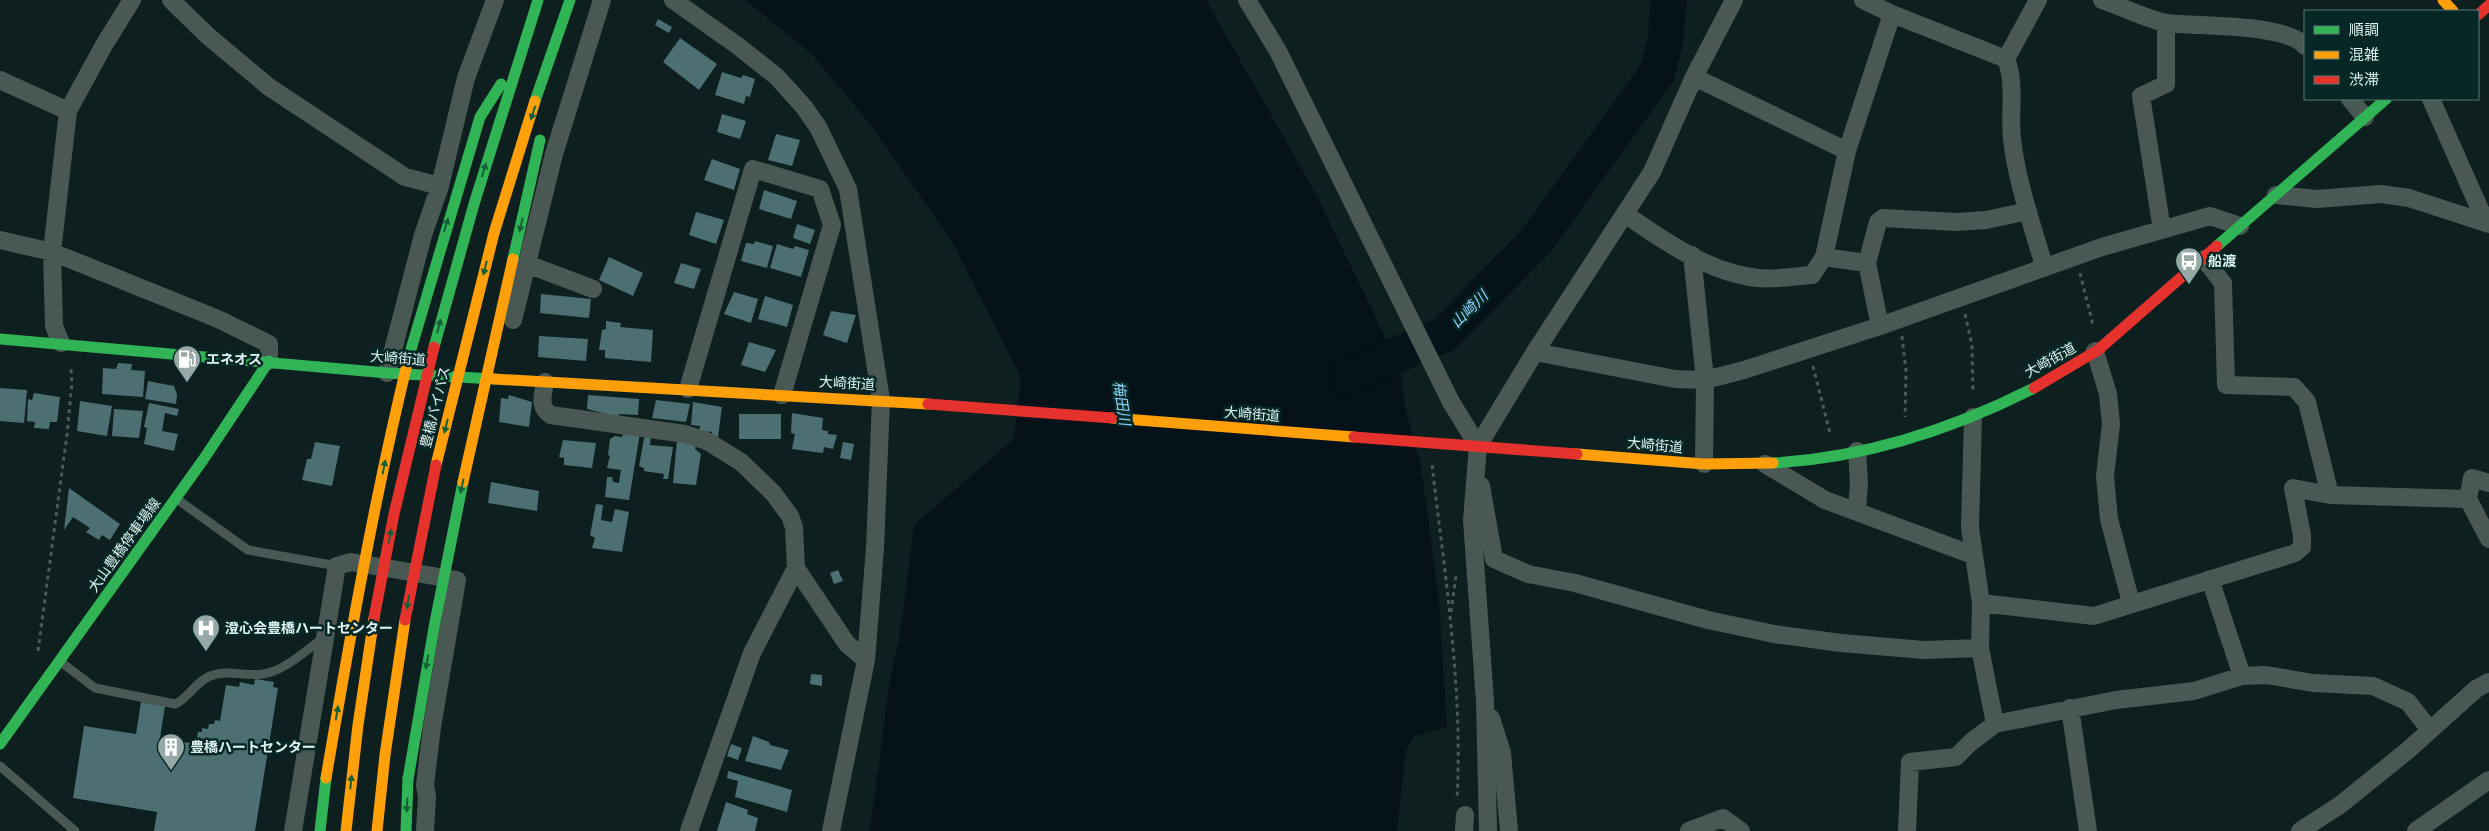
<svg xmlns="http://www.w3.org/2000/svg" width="2489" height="831" viewBox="0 0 2489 831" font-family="'Space Grotesk','Noto Sans JP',sans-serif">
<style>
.water{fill:#061219}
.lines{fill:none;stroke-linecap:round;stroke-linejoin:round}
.river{stroke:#061219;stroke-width:36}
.building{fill:#4c6f73}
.path{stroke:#4c5955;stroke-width:3;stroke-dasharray:4 4;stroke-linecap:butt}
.lane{stroke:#4a5853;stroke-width:9}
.street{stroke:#4a5853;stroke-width:18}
.fast{stroke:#30b455;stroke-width:11}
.slow{stroke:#ff9f0a;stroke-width:11}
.jam{stroke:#e5322d;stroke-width:11}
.fast-bridge{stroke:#30b455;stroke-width:11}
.slow-bridge{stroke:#ff9f0a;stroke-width:11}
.jam-bridge{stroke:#e5322d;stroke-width:11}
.oneway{fill:#166039}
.labels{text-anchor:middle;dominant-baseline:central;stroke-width:5;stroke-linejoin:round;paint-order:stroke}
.poi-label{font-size:14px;font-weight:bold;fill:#e0f3f0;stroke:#052826;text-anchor:start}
.street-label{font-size:14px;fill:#e0f3f0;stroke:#052826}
.water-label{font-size:15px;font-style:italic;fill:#8fd3fb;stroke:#052826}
</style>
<rect width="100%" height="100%" fill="#0d201f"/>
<!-- water -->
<path class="water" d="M745 0H1206L1317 196 1389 345 1402 380 1405 407 1421 466 1439 600 1447 727 1414 736 1406 751 1397 831H870L888 692 900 633 914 525 1014 439 1021 377 951 240 873 128 813 55Z"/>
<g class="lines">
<!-- river -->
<path class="river" d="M1347 376 1445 334 1537 240 1657 73 1665 43 1669 0"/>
</g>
<!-- building -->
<path class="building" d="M658 19 672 27 669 33 655 25Z
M680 38 717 64 699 90 663 62Z
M722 72 741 78 743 75 755 79 750 97 746 96 744 104 715 95Z
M722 114 746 121 740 139 717 132Z
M776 134 800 140 792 166 768 160Z
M712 159 740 169 734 190 704 180Z
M764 190 797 201 791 219 759 209Z
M696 212 724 220 716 244 689 235Z
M797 224 815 230 810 244 793 238Z
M755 241 773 246 767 268 741 261 746 243 754 244Z
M777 244 793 249 795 246 809 250 801 277 770 268Z
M609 257 643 273 633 296 599 280Z
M681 263 701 269 694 289 674 283Z
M734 292 758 299 751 323 724 314Z
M541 294 591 299 589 318 540 313Z
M765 296 793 305 787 327 758 319Z
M831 311 856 315 847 343 823 335Z
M606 321 621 323 620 327 653 330 651 362 605 358V350H599L602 330 606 329Z
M539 336 588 339 586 361 538 357Z
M749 342 776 350 765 372 741 365Z
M118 363 132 364 131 370 145 371 143 397 102 394 103 368 116 369Z
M148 381 174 386 177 395 176 404 145 399Z
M0 388 27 390 24 423 0 421Z
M34 393 60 397 57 422H50L49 429 34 428 35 422 27 421 28 399 32 400Z
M509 395 532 402 529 427 499 422 501 398 508 399Z
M588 395 639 399 638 415 619 414 618 417 587 409Z
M656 400 690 404 686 422 652 418Z
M80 401 112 406 107 436 77 431Z
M693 402 722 407 718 437 712 435V432L699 431 700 426 691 425Z
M149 403 179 409 177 416 165 413 162 431 178 434 174 451 144 444 147 428 144 427Z
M114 409 143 411 139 438 112 436Z
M792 413 823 418 822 430 828 431V434L837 435 833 449 824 447 823 453 792 449 795 434 791 433Z
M739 414H781V439H739Z
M624 431 640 433 629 500 605 497 607 477H612L613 482 619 483 621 470 607 468 610 456 608 455 610 439 615 436 622 437Z
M645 433 651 434 650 445 673 447 668 479H663L664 474 644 471V468L639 466Z
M563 440 596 443 592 468 564 465V458L559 457Z
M677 440 696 444 695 449 701 454 696 485 673 483Z
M315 442 340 446 332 486 302 480 307 459H311Z
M843 442 854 444 851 460 840 458Z
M491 482 539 491 537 511 488 503Z
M69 488 120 524 110 540 102 535 99 540 86 532 90 528 73 517 64 530Z
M596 504 603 505 601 520 612 522 615 509 629 512 622 552 592 548 595 538 590 535Z
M838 570 843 581 834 584 830 573Z
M811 674 822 675V686L810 684Z
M255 679 274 682 273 687 278 688 255 831H154L157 812 73 798 84 726 136 734 141 702 165 706 160 738 196 744 198 732H202V728L208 729 209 724H214L215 720 220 721 226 685 239 687 240 682 254 685Z
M753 736 769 742 770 745 789 750 781 770 745 761Z
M731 744 742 748 738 760 727 756Z
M728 771 792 790 787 812 735 797 738 781 727 778Z
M726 802 748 810 747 814 758 818 755 831H717Z"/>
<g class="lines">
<!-- path -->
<path class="path" d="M2080 273 2093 325
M1965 314 1972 345 1973 392
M1902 336 1906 371 1905 417
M1813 366 1830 433
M1432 465C1445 576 1463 688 1457 800
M1451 612 1456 576
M38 651 67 434 72 382 71 369"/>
<!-- lane -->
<path class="lane" d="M178 500 248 550 337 566
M61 662 95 688 175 704C189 698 195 682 210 676 228 669 245 677 263 674 285 671 307 649 325 637
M0 766 75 831"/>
<!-- street -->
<path class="street" d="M171 0 208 36 269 87 405 177 440 186 423 235 387 373
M673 0 738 46 777 77 804 107 818 127 848 189 881 400 875 548 866 660 831 831
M1247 0 1278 51 1451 402 1478 446
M1863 0 1892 14 2006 59C2016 84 2009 112 2012 139 2017 183 2032 224 2044 266
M2102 0C2120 6 2151 21 2167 23 2199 27 2285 23 2305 46
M2006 59 2038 0
M1694 77 1847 151
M0 80 68 111
M2350 99 2365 117
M2431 99 2486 223
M440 186 466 78 495 0
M2276 195 2317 199 2381 194 2409 198 2489 224
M1625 214C1664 241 1709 273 1758 278 1775 280 1795 276 1812 275L1824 257 1847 151 1892 14
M2162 230 2141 96 2166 84V23
M0 240 52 252 218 319 269 344V361
M1692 255 1705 380 1704 464
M1824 257 1867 263
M2204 259 2223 283 2226 385 2294 387 2307 402 2330 495
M527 264 593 289
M513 320 554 154 602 0
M1880 326 1867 263 1878 222 1883 218 1956 222 1986 220 2028 211
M61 343 54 326 52 252 68 111 104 45 132 0
M2095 351 2108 394 2111 424 2105 476 2109 519 2131 603
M1535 352 1675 379 1705 380 1744 370 1880 326 2102 247 2210 216 2240 226
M545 382C543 395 538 407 551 415L685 434 707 441 741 462 774 494 790 516 794 527 796 568 847 644 866 660
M688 389 753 169 820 189 832 225 782 395
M1973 417 1970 528 1981 603 1980 648 1995 724
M1765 464 1825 500 1973 555
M2489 483 2472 478 2468 499 2489 539
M1481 486 1494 559 1528 574 1575 583 1708 620 1774 634 1841 643 1924 650 1980 648
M1857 510 1859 483 1857 451
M2210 579 2242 676
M1981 603 2094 616 2295 553 2302 547V535L2293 488 2330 495 2468 499
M2070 708 2088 831
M1491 718 1502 753 1509 831
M293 831 337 566 351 562 457 580 432 727 425 785 427 797 425 831
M689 831 752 653 796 568
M1464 831 1465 815
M1488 831 1485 701 1472 520 1478 446 1535 352 1652 172 1694 77 1734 0
M1689 831 1723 818 1741 831
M1907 831 1910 762 1956 757 1971 742 1995 724 2116 700 2194 691 2242 676 2266 675 2313 683 2373 686 2408 702 2430 730
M2300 831 2340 805 2407 751 2476 689 2489 682
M2416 831 2489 780"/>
<!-- fast -->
<path class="fast" d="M2217 246 2386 99
M0 339 387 373 494 379
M1773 463C1865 458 1953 429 2034 388
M0 744 203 460 269 361
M320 831 326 778
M406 831 408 779"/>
<!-- slow -->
<path class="slow" d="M2443 0 2453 11
M494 379 928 404
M1112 418 1354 437
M1577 454 1704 464 1773 463"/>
<!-- jam -->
<path class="jam" d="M2478 15 2489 5
M2034 388 2098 350 2217 246
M928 404 1112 418
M1354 437 1577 454"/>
<!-- fast-bridge -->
<path class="fast-bridge" d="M535 101 570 0
M513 259 540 140
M434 347 474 204 538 0
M409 356 480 117 501 84
M408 779 435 622 463 482"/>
<!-- slow-bridge -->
<path class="slow-bridge" d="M436 465 494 233 535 101
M463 482 513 259
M326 778C350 637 375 495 409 356
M346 831 358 725 374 618
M377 831 385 755 405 620"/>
<!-- jam-bridge -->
<path class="jam-bridge" d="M374 618 394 514 434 347
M405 620 436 465"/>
</g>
<!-- one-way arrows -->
<defs><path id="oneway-solid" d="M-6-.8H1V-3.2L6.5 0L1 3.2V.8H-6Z" transform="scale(1.25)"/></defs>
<g class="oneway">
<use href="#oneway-solid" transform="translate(533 113) rotate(108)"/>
<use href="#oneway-solid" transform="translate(484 170) rotate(-73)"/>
<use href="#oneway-solid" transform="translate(446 225) rotate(-73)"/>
<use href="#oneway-solid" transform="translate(521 225) rotate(103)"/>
<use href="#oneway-solid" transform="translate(485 268) rotate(104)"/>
<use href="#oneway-solid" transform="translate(439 326) rotate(-75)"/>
<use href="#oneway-solid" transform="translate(446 426) rotate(104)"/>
<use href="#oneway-solid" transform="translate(384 467) rotate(-79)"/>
<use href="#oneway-solid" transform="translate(462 486) rotate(102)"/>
<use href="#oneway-solid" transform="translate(390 536) rotate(-79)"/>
<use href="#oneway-solid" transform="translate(408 602) rotate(100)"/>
<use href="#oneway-solid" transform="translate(427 662) rotate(100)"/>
<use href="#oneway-solid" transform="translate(337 713) rotate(-80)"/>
<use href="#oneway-solid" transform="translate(351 782) rotate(-84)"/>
<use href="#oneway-solid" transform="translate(407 805) rotate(93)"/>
</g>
<!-- icons -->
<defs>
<g id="bus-pin" transform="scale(1.4375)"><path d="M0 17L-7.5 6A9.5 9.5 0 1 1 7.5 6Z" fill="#96a9a7" stroke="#052826"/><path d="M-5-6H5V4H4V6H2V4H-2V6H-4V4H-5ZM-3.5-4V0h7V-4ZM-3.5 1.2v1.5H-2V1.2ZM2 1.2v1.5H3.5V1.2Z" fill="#fff"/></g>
<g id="fuel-pin" transform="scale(1.4375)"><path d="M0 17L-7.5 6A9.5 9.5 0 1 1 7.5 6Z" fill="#96a9a7" stroke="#052826"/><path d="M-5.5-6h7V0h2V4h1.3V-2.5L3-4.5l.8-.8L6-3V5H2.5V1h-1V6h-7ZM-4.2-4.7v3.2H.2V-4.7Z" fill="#fff"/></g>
<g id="hospital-pin" transform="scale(1.4375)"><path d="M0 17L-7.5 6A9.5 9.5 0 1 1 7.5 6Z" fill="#96a9a7" stroke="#052826"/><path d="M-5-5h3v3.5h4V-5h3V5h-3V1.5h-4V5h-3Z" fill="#fff"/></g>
<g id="building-pin" transform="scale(1.4375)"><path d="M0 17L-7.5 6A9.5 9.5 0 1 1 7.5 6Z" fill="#96a9a7" stroke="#052826"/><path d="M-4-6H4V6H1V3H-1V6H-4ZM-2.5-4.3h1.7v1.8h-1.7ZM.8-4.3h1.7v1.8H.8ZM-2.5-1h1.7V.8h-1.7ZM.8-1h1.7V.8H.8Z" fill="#fff"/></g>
</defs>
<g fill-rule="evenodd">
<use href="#bus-pin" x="2189" y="261"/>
<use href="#fuel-pin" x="187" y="359"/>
<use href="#hospital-pin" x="206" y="628"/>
<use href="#building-pin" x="171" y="747"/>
</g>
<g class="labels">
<!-- poi labels -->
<g class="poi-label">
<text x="2208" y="261">船渡</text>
<text x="206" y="359">エネオス</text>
<text x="225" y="628">澄心会豊橋ハートセンター</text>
<text x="190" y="747">豊橋ハートセンター</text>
</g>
<!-- street labels -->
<g class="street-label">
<text transform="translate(398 358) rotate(4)">大崎街道</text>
<text transform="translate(2050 360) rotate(-29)">大崎街道</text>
<text transform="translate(847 383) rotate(3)">大崎街道</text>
<text transform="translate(435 407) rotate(-76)">豊橋バイパス</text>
<text transform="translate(1252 414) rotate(4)">大崎街道</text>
<text transform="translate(1655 445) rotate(5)">大崎街道</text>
<text transform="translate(124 545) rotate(-54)">大山豊橋停車場線</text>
</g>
<!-- water labels -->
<g class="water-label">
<text transform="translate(1469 309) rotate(-45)">山崎川</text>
<text transform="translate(1122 403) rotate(81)">梅田川</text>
</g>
</g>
<!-- legend -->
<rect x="2304" y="10" width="175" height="90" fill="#052826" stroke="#5d7977"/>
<rect x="2314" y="26" width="25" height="8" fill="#30b455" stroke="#5d7977"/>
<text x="2349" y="35" font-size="15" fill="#e0f3f0">順調</text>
<rect x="2314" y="51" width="25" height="8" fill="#ff9f0a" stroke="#5d7977"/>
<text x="2349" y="60" font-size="15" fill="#e0f3f0">混雑</text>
<rect x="2314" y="76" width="25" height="8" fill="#e5322d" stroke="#5d7977"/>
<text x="2349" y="85" font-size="15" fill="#e0f3f0">渋滞</text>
</svg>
